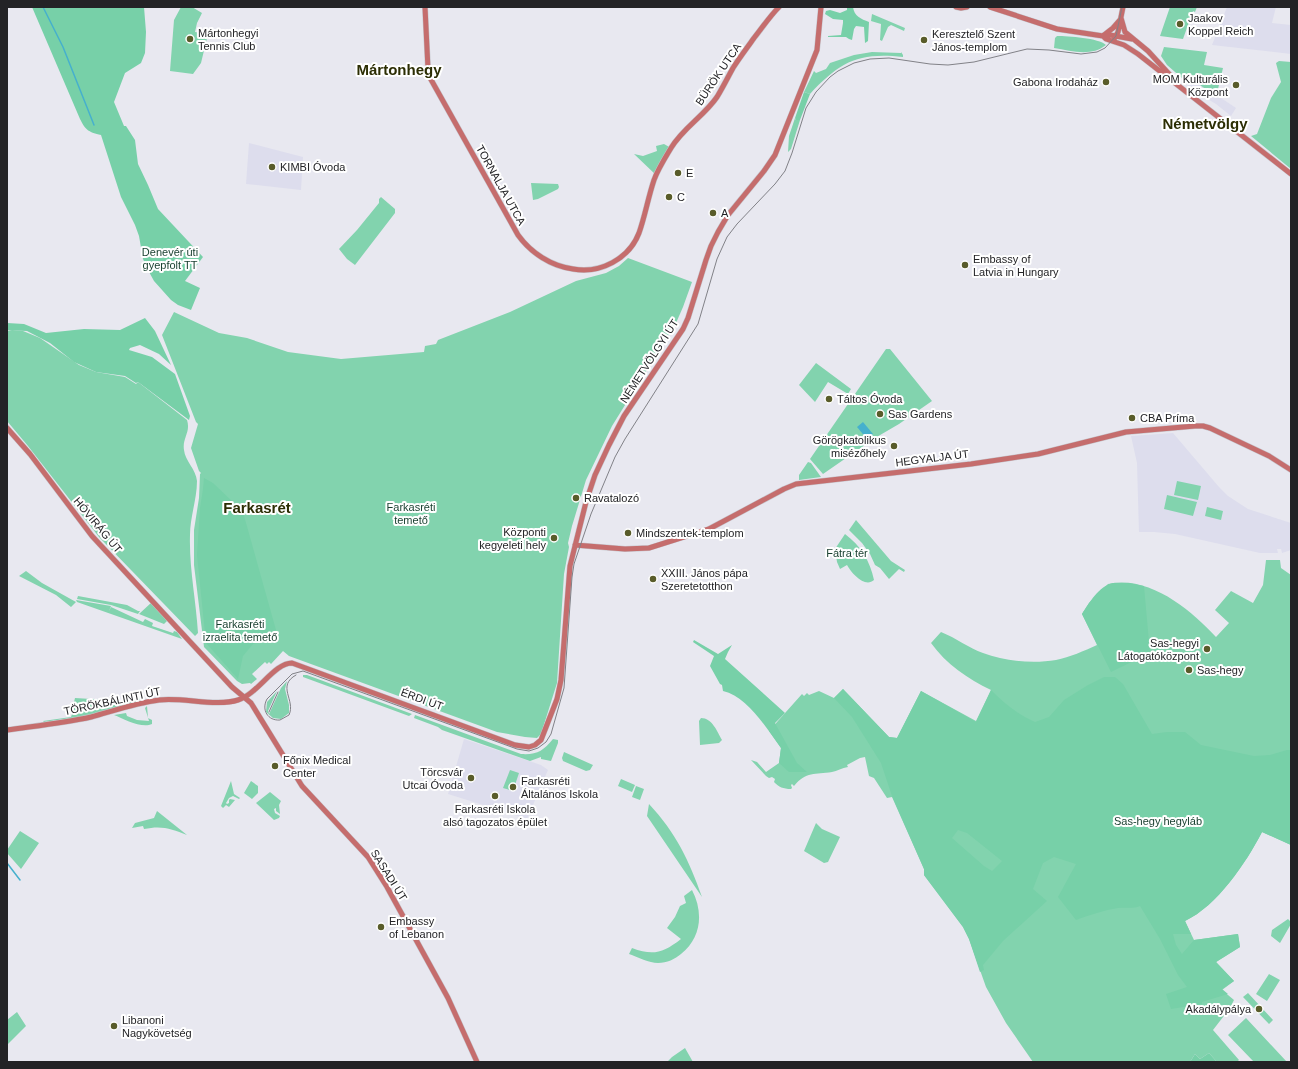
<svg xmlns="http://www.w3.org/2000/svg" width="1298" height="1069" viewBox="0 0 1298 1069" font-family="Helvetica,sans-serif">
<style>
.built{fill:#dddded}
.green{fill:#82d3ae}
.forest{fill:#77d0a8;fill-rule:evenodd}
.water{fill:#46b0cd}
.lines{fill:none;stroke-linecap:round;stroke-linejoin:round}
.stream{stroke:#46b0cd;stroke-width:1.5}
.secondary-casing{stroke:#c5c5cc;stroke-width:6}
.secondary{stroke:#c56d6d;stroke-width:5}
.tram{stroke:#818187;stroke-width:1}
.poi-dot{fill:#595c2a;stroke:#fff;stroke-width:1.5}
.labels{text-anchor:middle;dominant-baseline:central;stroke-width:4;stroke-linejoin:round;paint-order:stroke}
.poi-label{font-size:11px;fill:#232326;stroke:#fff;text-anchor:start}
.street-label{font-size:11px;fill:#232326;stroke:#fff}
.park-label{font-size:11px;fill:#163d2d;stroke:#fff}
.district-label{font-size:15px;font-weight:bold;fill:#2c2e04;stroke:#fff}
</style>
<rect width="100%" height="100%" fill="#e8e8f0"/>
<!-- built -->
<path class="built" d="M1227 7H1276L1272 23 1291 25V54L1212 45Z
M1185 74 1236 108 1231 116 1216 104 1194 91 1183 81Z
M249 143 303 157 301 190 246 184Z
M1173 433 1219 487 1228 496 1248 509 1291 523V550L1282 553 1281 549H1277L1278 553H1260L1175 534 1154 532H1139L1137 463 1131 436Z
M464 739 541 765 548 770 527 819 448 794Z"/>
<!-- green -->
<path class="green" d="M181 7H192L202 13 197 23 195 32 208 34 201 63 193 74 170 71 174 20Z
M1170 7H1197L1195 12 1193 11 1183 39 1160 36Z
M872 14 905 28 904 31 891 25 888 27 882 41 880 40 881 24 871 21Z
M1057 36C1068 36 1099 38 1106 45 1091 57 1072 51 1054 48L1055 38Z
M1164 47 1207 52 1204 65 1223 68 1218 89H1214L1213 93H1211L1185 74 1183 79 1167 65 1161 56Z
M872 52 901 53V52L903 55V57C858 52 840 62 810 94L804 92 814 71 816 73 826 69 830 63 854 55Z
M1279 61 1291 62V169L1251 136 1257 134 1271 98 1281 82 1276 63Z
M795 118 796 120H800L791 149 788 152 789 136Z
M664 144 671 148 656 175 634 154 643 156 657 151 656 146Z
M531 183 558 184 559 187 558 189 538 199 533 200Z
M381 197 395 209V213L355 265 347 259 339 249 357 230 379 203V199Z
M628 258 692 282 683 307 676 323 612 426 586 480 572 526 568 543 569 547 564 574 557 683 541 734 537 738 525 737 497 732 289 656 283 651 271 664 269 662 267 664 265 662 252 674 257 679 251 684 250 683 242 684 237 681 204 647 194 565V530L199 498 200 474 201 473 199 471 191 448 198 424 196 422 162 335 174 312 219 333 247 338 288 352 341 359 424 352 425 346 436 344 438 340 510 312 576 281 606 273 619 266Z
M12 330 23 331 40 338 79 365 96 372 125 377 136 384 138 382 187 420C191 432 182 438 184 450 185 461 196 469 197 481 197 499 190 517 190 535 189 568 196 600 198 633L195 636 99 537 28 446 7 421V331Z
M886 349H890L932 401 899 424 875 438 823 474 810 459Z
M816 363 851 389 848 394 828 382 815 402 799 385Z
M808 462 811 463 821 477 799 480V475Z
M1177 481 1201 486 1198 500 1174 495Z
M1167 495 1197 502 1193 516 1164 509Z
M1207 507 1223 511 1221 520 1205 516Z
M856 520 891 561 905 570 904 572 899 569 889 579 880 568 875 565 870 554 862 543 849 530Z
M845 534C861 546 870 561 874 580 865 588 852 574 847 565L840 569 837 562 835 549Z
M1266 560H1280L1281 568 1291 575V845L1262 832C1246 863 1217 906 1185 921L1194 940 1238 934 1240 947 1216 962 1234 981 1222 990 1234 1000 1230 1008 1213 1030 1239 1060 1237 1062H1217L1209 1053 1200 1059 1195 1054 1190 1062H1033L1006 1023 986 987 969 939 963 927 924 875V869L892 797 887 798 874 778 869 776 865 757 860 758 847 765 848 767C842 768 837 771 832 772 815 775 806 771 794 786L792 784 791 785 792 788 791 789C783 789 779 787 774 782L775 779 772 777 769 778 766 776 751 760 757 762 766 772 779 763 781 748 769 731 802 694 804 696 807 693 809 695 819 691 834 698 843 689 889 737 897 738 921 691 976 721 991 690C968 679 946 664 931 643L941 632C956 638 969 648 983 653 1005 661 1032 664 1056 660 1070 657 1084 651 1097 645L1082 614 1089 603 1108 584C1149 575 1190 609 1216 637L1229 623 1215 610 1231 591 1253 603 1263 585Z
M26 571 42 583 76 602 71 607 56 595 19 576Z
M78 596 127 605 138 611H140L138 614 111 605 77 599Z
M76 600 111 606 109 611 111 607 143 622 145 619 153 623 152 626 173 633 174 631 177 632 182 639 77 602Z
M152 602 168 620 164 624 139 614Z
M303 675H307L412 714 409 716 303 677Z
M287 681 285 689 289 705V713L281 719 273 718 266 712 267 702 277 691 268 711 269 714 281 688Z
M75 698 124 701 125 700C132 701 139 697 145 699L86 716 44 722 43 721 71 717 76 703 74 702Z
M147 706 148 718 152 720V724C142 729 124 719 114 715L126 713 127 716 137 720 149 721 145 708Z
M415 715 521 754C537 755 543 751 553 739L558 740V743L551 761 541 759V757L530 761 442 730 438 727 414 718Z
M701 718C712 718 717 731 722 740L719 743 700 745 699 721Z
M564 752 593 765 590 770 586 771 563 761 562 758Z
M510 770 519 773 513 791 503 788Z
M621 779 635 785 632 792 618 786Z
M231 781 234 794 240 798 239 799 233 796 229 798 226 803 227 804 229 803V800L230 799 235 800 229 807 226 805 223 808 221 806Z
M251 781 258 786V793L252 799 244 793Z
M636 786 644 789 640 800 632 797Z
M270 792 281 801 279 805 280 814 276 811V808L274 809 275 813 280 816 279 818 274 820 256 803Z
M649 804C676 833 689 860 702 897L647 816Z
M157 811 187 835C172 829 162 825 144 829L143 826 132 828 135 823 154 818Z
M816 823 822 829 840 837 828 862 824 863 804 851Z
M20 831 39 843 21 869 7 853V850Z
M692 890C704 913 701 938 681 954 675 959 667 963 658 963 649 963 638 957 629 954L632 948C653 956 663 953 681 939L667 928 675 917 680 906 686 903 684 896Z
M1288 919 1291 922V924L1280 943 1271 936 1272 930Z
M1269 974 1280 980 1267 1001 1256 994Z
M1248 993 1273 1020 1269 1024 1243 997Z
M17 1012 26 1026 7 1045V1020Z
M1246 1018 1287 1062H1254L1228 1035Z
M685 1048 693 1062H667L672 1057Z"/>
<!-- forest -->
<path class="forest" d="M32 7H144L146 32 145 53 141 63 125 73 114 102 124 126H126L135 140 138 164 148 185 158 209 203 257 185 281 200 288 191 310 178 305 171 300 154 281 148 270 143 259 139 236 135 225 121 197 101 135C89 132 86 131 80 119Z
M847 7H853C854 16 861 19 869 22L868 41 865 43 864 27 856 26 854 29 852 40 849 39 846 37H828V36L841 35 843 23V20L833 19 825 14 826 11 830 10 840 13 847 10Z
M804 92 810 94 800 120H796L795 118Z
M145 318 155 331 171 365 159 354 140 345 130 348 129 350 152 357 175 374 190 416 189 420 138 382 136 383 125 376 96 372 74 362 50 343 27 331 7 330V323L24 324 46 333 84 329 120 330Z
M204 478 213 483 235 504 241 505 276 630 266 639 253 644 243 656 238 679 206 643 197 555 200 508 203 489Z
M1113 583H1129L1144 586 1150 653 1111 672 1082 614C1089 603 1099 586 1113 583Z
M694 640 718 654 732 645 728 652 725 659 785 713 775 723 797 763 807 772H789L779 763 781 748C767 729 747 696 723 691L722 685 720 684 710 666 714 656 693 642Z
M1115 677 1123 684 1152 734 1167 732H1185L1201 745 1254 756 1270 755 1287 750H1291V845L1262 832C1246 863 1217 906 1185 921L1191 934H1173L1176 945 1182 954 1194 940 1238 934 1240 947 1216 962 1234 981 1222 989 1228 994 1202 1002V1004L1171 1009 1166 994 1187 987 1178 975 1160 939 1140 906C1133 909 1126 907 1118 908 1104 910 1090 915 1076 920L1058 897 1076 864 1054 857 1043 863 1033 889 1047 901 1003 941 983 965 984 970 980 972 969 939 963 927 924 875V869L892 796 881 763 852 717 834 698 843 689 889 737 897 738 921 691 976 722 991 690C1005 704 1017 714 1035 722L1049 717 1064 700 1088 685 1104 677ZM958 830 967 833 1002 861 992 871 984 866 952 838Z
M1209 1053 1217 1062H1190L1195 1054 1200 1059Z"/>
<!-- water -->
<path class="water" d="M863 422 873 434 867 439 857 427Z"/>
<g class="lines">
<!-- stream -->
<path class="stream" d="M43 7 63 47 94 125
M7 863 20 880"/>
<!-- secondary casing -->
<g class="secondary-casing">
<path id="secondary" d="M425 7 428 69 429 76 518 235C531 253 551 266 573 269 600 274 629 259 639 233 645 216 648 198 654 180 658 169 665 158 671 148 683 128 704 116 717 97 723 87 728 77 733 68 740 57 747 48 754 38 762 28 770 16 779 7
M956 7 961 8 967 7
M990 7 1057 29 1103 36 1106 39 1124 45 1138 54 1291 174
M1121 18 1125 32 1148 51 1170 75
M1104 35 1113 28 1120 20
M1103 36 1110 35 1132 39
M1113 41 1118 32 1123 7
M7 428 30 454 92 536 206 659 232 687 251 703 302 786 368 857 387 887 448 998 477 1062
M575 545 625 549 649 548 709 529 784 489 796 484 971 464 1038 454 1126 432 1195 426H1203L1210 428 1269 456 1291 470
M7 730C35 726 64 723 91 717 113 711 136 703 159 700 183 697 216 707 238 700 258 694 274 663 292 663L515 745 529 747 535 745 541 740 557 699 561 680 570 566 586 502 595 475 609 445 624 416 683 329 688 318 706 260 711 246 718 232 728 215 764 171 775 155 817 50 821 7"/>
</g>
<!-- secondary -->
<use href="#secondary" class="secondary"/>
<!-- tram -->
<path class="tram" d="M296 675C276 686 296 700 289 715L280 720C268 721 261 710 267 699L292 674 303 671 517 749 529 751 538 748 546 742 551 734 564 688 572 577 574 564 591 514 615 457 625 439 698 324 717 259 727 237 737 224 775 184 785 171 792 153 806 108 816 92 830 77 838 71 854 63 870 59 889 58 930 64 948 65 974 62 1027 49 1049 50 1081 54 1097 52 1105 48 1116 36 1122 7
M269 712 278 692"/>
</g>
<!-- markers -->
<g class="poi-dot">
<circle cx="1180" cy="24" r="4"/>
<circle cx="190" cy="39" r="4"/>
<circle cx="924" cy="40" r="4"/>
<circle cx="1106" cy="82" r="4"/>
<circle cx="1236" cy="85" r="4"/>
<circle cx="272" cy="167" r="4"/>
<circle cx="678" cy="173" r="4"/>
<circle cx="669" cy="197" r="4"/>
<circle cx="713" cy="213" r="4"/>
<circle cx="965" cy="265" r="4"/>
<circle cx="829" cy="399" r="4"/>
<circle cx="880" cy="414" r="4"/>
<circle cx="1132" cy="418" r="4"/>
<circle cx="894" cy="446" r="4"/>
<circle cx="576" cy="498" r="4"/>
<circle cx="628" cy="533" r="4"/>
<circle cx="554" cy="538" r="4"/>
<circle cx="653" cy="579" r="4"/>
<circle cx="1207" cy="649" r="4"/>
<circle cx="1189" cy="670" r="4"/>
<circle cx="275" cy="766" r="4"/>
<circle cx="471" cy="778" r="4"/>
<circle cx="513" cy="787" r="4"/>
<circle cx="495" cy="796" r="4"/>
<circle cx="381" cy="927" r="4"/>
<circle cx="1259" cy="1009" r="4"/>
<circle cx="114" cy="1026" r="4"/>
</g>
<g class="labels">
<!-- poi labels -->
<g class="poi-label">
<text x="1188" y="18">Jaakov<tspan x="1188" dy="13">Koppel Reich</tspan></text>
<text x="198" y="33">Mártonhegyi<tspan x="198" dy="13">Tennis Club</tspan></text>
<text x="932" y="34">Keresztelő Szent<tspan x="932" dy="13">János-templom</tspan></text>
<text x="1228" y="79" text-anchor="end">MOM Kulturális<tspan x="1228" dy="13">Központ</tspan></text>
<text x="1098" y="82" text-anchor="end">Gabona Irodaház</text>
<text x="280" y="167">KIMBI Óvoda</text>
<text x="686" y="173">E</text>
<text x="677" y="197">C</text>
<text x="721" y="213">A</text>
<text x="973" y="259">Embassy of<tspan x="973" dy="13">Latvia in Hungary</tspan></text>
<text x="837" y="399">Táltos Óvoda</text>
<text x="888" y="414">Sas Gardens</text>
<text x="1140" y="418">CBA Príma</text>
<text x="886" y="440" text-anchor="end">Görögkatolikus<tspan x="886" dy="13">misézőhely</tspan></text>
<text x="584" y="498">Ravatalozó</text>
<text x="546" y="532" text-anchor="end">Központi<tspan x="546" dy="13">kegyeleti hely</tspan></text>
<text x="636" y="533">Mindszentek-templom</text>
<text x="661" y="573">XXIII. János pápa<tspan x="661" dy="13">Szeretetotthon</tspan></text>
<text x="1199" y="643" text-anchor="end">Sas-hegyi<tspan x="1199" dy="13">Látogatóközpont</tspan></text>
<text x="1197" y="670">Sas-hegy</text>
<text x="283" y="760">Főnix Medical<tspan x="283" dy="13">Center</tspan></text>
<text x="463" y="772" text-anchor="end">Törcsvár<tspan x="463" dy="13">Utcai Óvoda</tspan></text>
<text x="521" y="781">Farkasréti<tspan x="521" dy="13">Általános Iskola</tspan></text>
<text x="495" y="809" text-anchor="middle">Farkasréti Iskola<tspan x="495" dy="13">alsó tagozatos épület</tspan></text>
<text x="389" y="921">Embassy<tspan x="389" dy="13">of Lebanon</tspan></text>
<text x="1251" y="1009" text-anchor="end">Akadálypálya</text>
<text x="122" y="1020">Libanoni<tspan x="122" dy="13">Nagykövetség</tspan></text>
</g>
<!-- street labels -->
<g class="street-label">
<text transform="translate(718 74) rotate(-56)">BÜRÖK UTCA</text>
<text transform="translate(501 185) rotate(61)">TORNALJA UTCA</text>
<text transform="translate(649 361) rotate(-57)">NÉMETVÖLGYI ÚT</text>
<text transform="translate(932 458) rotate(-7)">HEGYALJA ÚT</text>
<text transform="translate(98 525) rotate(50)">HÓVIRÁG ÚT</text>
<text transform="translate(422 699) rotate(20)">ÉRDI ÚT</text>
<text transform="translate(112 701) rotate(-12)">TÖRÖKBÁLINTI ÚT</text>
<text transform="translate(389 875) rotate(58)">SASADI ÚT</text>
</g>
<!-- park labels -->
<g class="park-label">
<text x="170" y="252">Denevér úti<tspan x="170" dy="13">gyepfolt TT</tspan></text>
<text x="411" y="507">Farkasréti<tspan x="411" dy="13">temető</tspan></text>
<text x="847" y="553">Fátra tér</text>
<text x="240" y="624">Farkasréti<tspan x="240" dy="13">izraelita temető</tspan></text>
<text x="1158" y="821">Sas-hegy hegyláb</text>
</g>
<!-- district labels -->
<g class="district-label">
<text x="399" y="69">Mártonhegy</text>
<text x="1205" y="123">Németvölgy</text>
<text x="257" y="507">Farkasrét</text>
</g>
</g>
<!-- border -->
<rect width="1298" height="1069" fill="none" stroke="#232326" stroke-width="16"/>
</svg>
